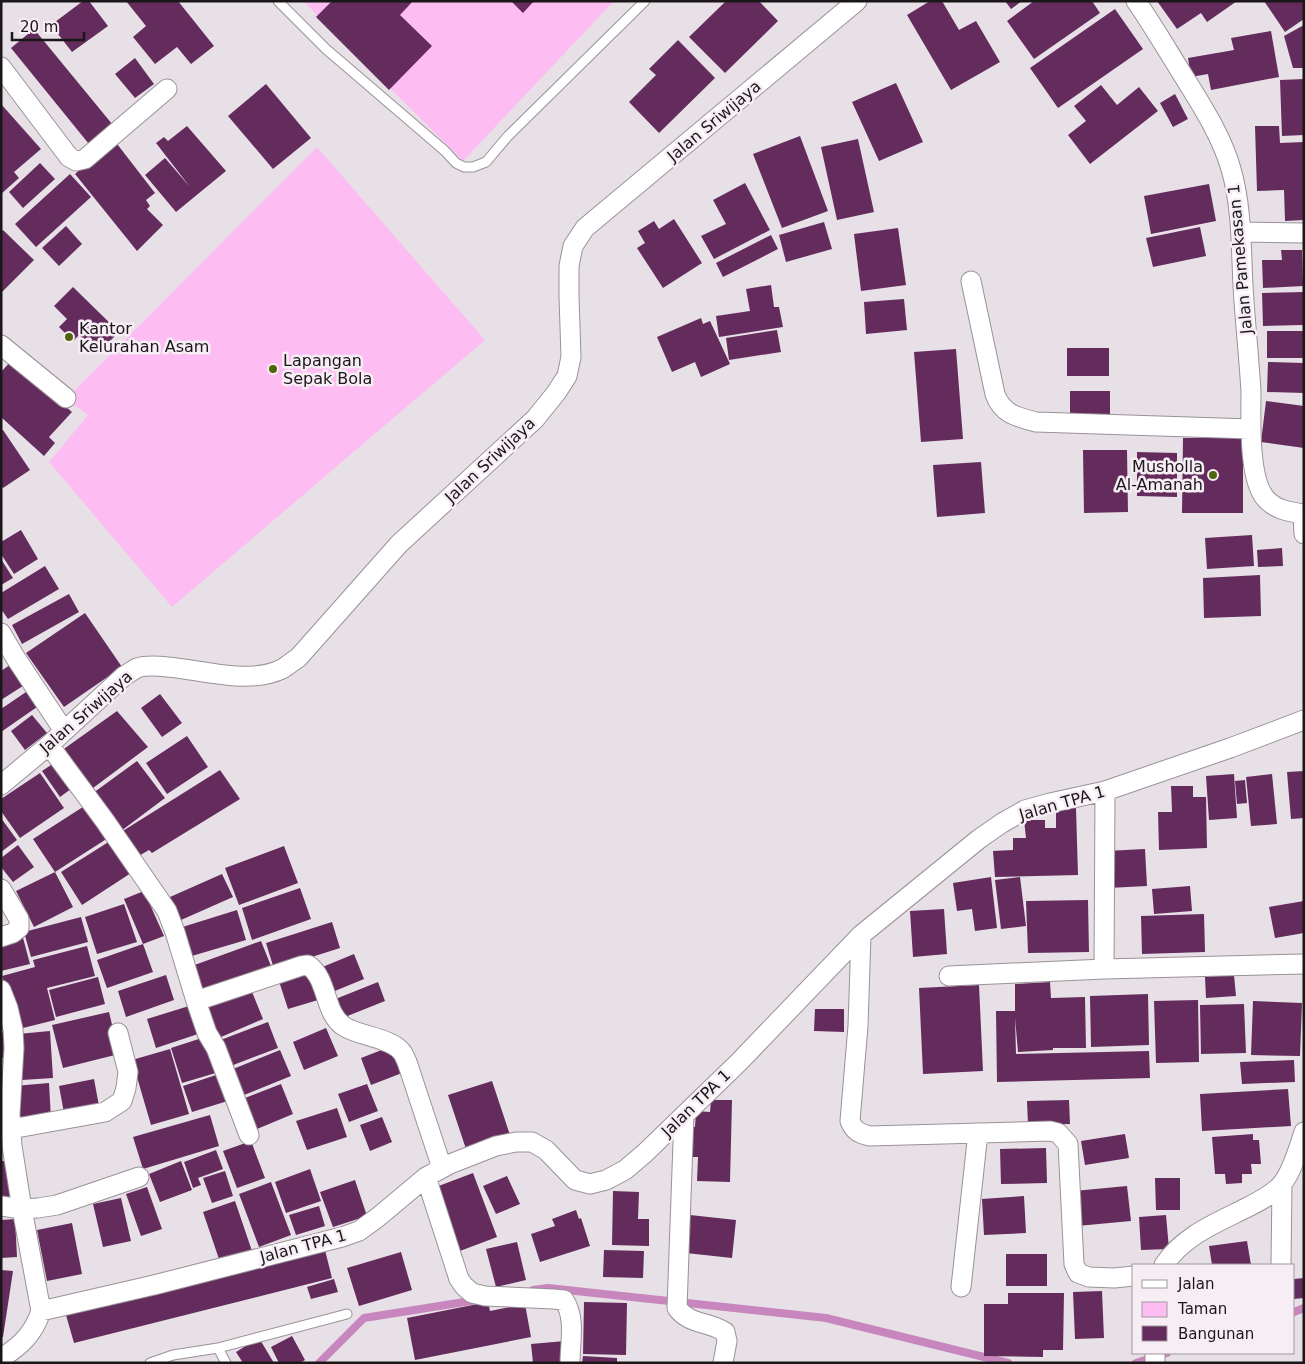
<svg xmlns="http://www.w3.org/2000/svg" width="1305" height="1364" viewBox="0 0 1305 1364" font-family="'DejaVu Sans',sans-serif">
<style>
.green{fill:#fdbdf2}
.lines{fill:none;stroke-linecap:round;stroke-linejoin:round}
.stream{stroke:#c786bd;stroke-width:8}
.building{fill:#642b5d}
.lane-casing{stroke:#999297;stroke-width:11}
.street-casing{stroke:#999297;stroke-width:21}
.lane{stroke:#fff;stroke-width:9}
.street{stroke:#fff;stroke-width:19}
.poi-dot{fill:#50640e;stroke:#f6eef4;stroke-width:2}
.labels{text-anchor:middle;dominant-baseline:central;stroke-width:5;stroke-linejoin:round;paint-order:stroke}
.street-label{font-size:16px;fill:#1a1719;stroke:#f6eef4}
.poi-label{font-size:16px;fill:#1a1719;stroke:#f6eef4;text-anchor:start}
</style>
<rect width="100%" height="100%" fill="#e8e0e7"/>
<!-- green -->
<path class="green" d="M303 1H614L463 161Z
M317 147 485 340 172 607 49 462 88 415 66 399Z"/>
<g class="lines">
<!-- stream -->
<path class="stream" d="M533 1290 548 1288 826 1318 1008 1363
M1294 1312 1304 1308
M319 1363 364 1318 477 1300
M1136 1363 1167 1353"/>
</g>
<!-- building -->
<path class="building" d="M83 1H89L108 26 72 52 51 25Z
M126 1H178L214 46 191 64 177 47 155 64 133 37 146 26Z
M332 1H413L400 15 432 46 389 90 316 17Z
M511 1H534L523 13Z
M726 1H759L778 21 725 73 689 37Z
M930 1H942L959 30 976 21 1000 62 951 90 907 15Z
M1005 1H1022L1011 9Z
M1034 1H1092L1100 13 1034 59 1007 21Z
M1157 1H1237L1207 22 1201 13 1177 29Z
M1264 1H1304V19L1285 32Z
M1115 9 1143 49 1058 108 1030 68Z
M1304 25V68H1293L1284 36Z
M34 29 117 130 93 149 11 48Z
M1271 31 1279 77 1211 90 1208 74 1191 77 1188 58 1234 50 1231 38Z
M678 40 715 78 659 133 629 102 656 75 649 69Z
M135 58 154 84 135 98 115 74Z
M1304 79V135L1282 136 1280 80Z
M896 83 923 142 879 161 852 102Z
M266 84 311 138 273 169 228 116Z
M1101 85 1117 105 1139 87 1158 111 1090 164 1068 135 1086 121 1074 106Z
M1175 94 1188 119 1173 127 1160 103Z
M1 104 41 149 14 172 19 178 1 194Z
M187 126 226 171 176 212 145 175 165 158 190 187 156 143 164 137 168 141Z
M1255 126H1279L1280 143 1304 142V220L1285 221 1284 190 1257 191Z
M800 136 828 211 782 228 753 154Z
M858 139 874 212 837 220 821 147Z
M114 140 155 193 146 200 150 206 147 209 163 225 137 251 75 174Z
M40 163 55 179 23 208 9 192Z
M70 174 91 197 36 247 15 224Z
M745 183 770 230 714 259 701 236 726 224 713 200Z
M1209 184 1216 221 1151 234 1144 196Z
M674 219 702 263 663 288 637 248 645 243 638 231 654 221 659 229Z
M824 222 832 249 786 262 779 235Z
M66 226 82 244 59 266 42 248Z
M1200 227 1206 256 1153 267 1146 238Z
M898 228 906 285 861 291 854 234Z
M3 230 34 260 1 293V232Z
M771 235 778 249 723 277 716 263Z
M1281 250H1302L1303 286 1263 288 1262 260H1282Z
M771 285 774 307H779L783 327 719 337 716 316 750 311 746 289Z
M73 287 119 332 98 353 79 335 73 341 59 327 67 319 54 306Z
M1304 292V325L1263 326 1262 293Z
M904 299 907 330 866 334 864 302Z
M701 318 703 324 710 321 730 364 701 377 695 362 672 372 657 337Z
M777 330 781 352 729 360 726 338Z
M1267 331H1304V358H1267Z
M1067 348H1109V376H1067Z
M956 349 963 439 921 442 914 352Z
M12 360 72 412 49 437 55 443 44 456 1 417V372Z
M1268 362 1304 363V393L1267 392Z
M1070 391H1110V419H1070Z
M1266 401 1304 406V448L1261 442Z
M3 430 30 470 3 488 1 485V431Z
M1183 438H1243V513H1182Z
M1083 450H1127L1128 512 1084 513Z
M1137 452 1177 453V497L1137 496Z
M981 462 985 513 937 517 933 465Z
M21 530 38 559 14 574 1 554V542Z
M1252 535 1254 566 1207 569 1205 538Z
M1282 548 1283 566 1258 567 1257 550Z
M1 559 13 578 1 585Z
M45 566 59 589 8 619 1 609V593Z
M1260 575 1261 616 1204 618 1203 578Z
M69 594 79 612 22 644 12 625Z
M85 613 122 667 64 707 26 653Z
M13 663 26 684 1 700V671Z
M26 692 37 707 1 732V709Z
M160 694 182 723 162 737 141 708Z
M117 711 148 747 89 791 61 751Z
M32 715 47 733 25 750 11 731Z
M187 736 208 767 167 794 146 763Z
M57 761 75 786 60 797 42 771Z
M137 761 165 798 117 834 89 796Z
M220 770 240 799 152 853 149 850 137 857 118 834Z
M1304 771V818L1291 819 1287 772Z
M40 773 64 808 20 838 1 811V799Z
M1234 774 1237 818 1209 820 1206 776Z
M1272 774 1277 824 1251 826 1246 777Z
M1245 780 1247 803 1237 804 1235 781Z
M1171 786H1193V797H1206L1207 848 1159 850 1158 812H1172Z
M86 805 108 838 55 872 73 907 34 927 16 891 55 872 33 839Z
M1056 808H1076L1078 875 995 877 993 851 1013 850V838H1026L1024 820H1045V828H1056Z
M1 818 17 840 1 852Z
M110 841 131 873 82 905 61 872Z
M18 845 34 867 13 882 1 867V858Z
M284 846 298 883 239 905 225 868Z
M1145 849 1147 886 1108 888 1106 851Z
M222 874 233 897 181 920 170 897Z
M991 877 997 928 975 931 972 909 957 911 953 883Z
M1020 877 1026 926 1001 929 995 880Z
M1190 886 1192 911 1154 914 1152 889Z
M300 888 311 919 252 940 242 908Z
M144 891 164 936 143 944 153 972 107 988 97 960 143 944 124 899Z
M1088 900 1089 952 1028 953 1026 901Z
M1304 901V933L1275 938 1269 907Z
M124 904 137 942 97 954 85 917Z
M944 909 947 954 913 957 910 911Z
M237 910 246 940 185 958 176 929Z
M1204 914 1205 952 1142 954 1141 916Z
M81 917 88 942 31 957 24 932Z
M332 922 340 948 274 969 266 943Z
M22 934 30 964 1 971V939Z
M261 941 271 966 199 992 189 967Z
M87 946 95 976 47 988 55 1020 15 1030 2 976 35 967 33 960Z
M354 954 364 979 330 993 320 968Z
M308 968 318 1000 288 1009 278 978Z
M166 975 174 1000 126 1017 118 991Z
M1234 975 1236 996 1206 998 1205 977Z
M98 977 105 1004 56 1017 49 990Z
M378 982 385 1001 340 1019 333 1000Z
M1050 982 1051 998 1085 997 1086 1048H1053V1050L1018 1052 1015 1018 1016 1054 1149 1051 1150 1078 997 1082 996 1011H1015V984Z
M979 985 983 1071 923 1074 919 988Z
M250 987 263 1019 214 1040 200 1008Z
M1148 994 1149 1045 1091 1047 1090 996Z
M1198 1000 1199 1062 1156 1063 1154 1001Z
M1253 1001 1302 1003 1300 1056 1251 1055Z
M1244 1004 1246 1053 1201 1054 1200 1005Z
M189 1006 198 1034 156 1048 147 1019Z
M815 1009H844V1032L814 1031Z
M109 1012 119 1054 63 1068 52 1025Z
M268 1022 278 1048 228 1067 218 1041Z
M326 1028 338 1056 304 1070 293 1042Z
M50 1031 53 1078 22 1080 18 1034Z
M6 1032 9 1057 1 1058V1033Z
M208 1036 219 1072 182 1083 171 1048Z
M392 1046 402 1073 371 1085 361 1058Z
M170 1049 189 1114 151 1125 132 1060Z
M280 1050 291 1076 239 1097 228 1071Z
M1294 1060 1295 1082 1242 1084 1240 1062Z
M222 1073 231 1100 192 1112 183 1086Z
M94 1079 99 1106 64 1113 59 1086Z
M492 1081 510 1135 466 1149 448 1095Z
M49 1083 51 1119 16 1121 14 1086Z
M281 1084 293 1114 257 1129 245 1098Z
M367 1084 378 1111 349 1122 338 1094Z
M1288 1089 1291 1126 1202 1131 1200 1094Z
M711 1100H732L730 1182 697 1181 698 1157H686V1126L695 1127 696 1111 710 1112Z
M1069 1100 1070 1124 1028 1125 1027 1101Z
M337 1108 347 1137 307 1150 296 1121Z
M210 1115 219 1146 143 1169 133 1137Z
M382 1117 392 1142 370 1151 360 1125Z
M1125 1134 1129 1158 1085 1165 1081 1141Z
M1253 1134V1140H1259L1261 1164H1251L1252 1174H1242V1183L1226 1184 1225 1174H1215L1212 1137Z
M251 1141 265 1178 237 1188 223 1151Z
M1046 1148 1047 1183 1001 1184 1000 1149Z
M216 1150 223 1169 198 1178 201 1185 193 1188 184 1162Z
M1 1161H13V1200L1 1199Z
M181 1161 192 1190 160 1202 149 1174Z
M310 1169 321 1201 286 1213 275 1182Z
M225 1171 233 1196 212 1203 203 1178Z
M473 1173 497 1237 460 1251 436 1187Z
M507 1176 520 1204 496 1214 483 1186Z
M1155 1178H1180V1210H1156Z
M355 1180 367 1216 333 1227 320 1192Z
M271 1182 291 1235 259 1247 239 1194Z
M1127 1186 1131 1221 1077 1226 1074 1191Z
M147 1187 162 1229 141 1236 126 1194Z
M613 1191 639 1192 638 1219H649V1246L612 1245Z
M1024 1196 1026 1233 984 1235 982 1199Z
M121 1198 131 1241 103 1247 93 1204Z
M235 1201 252 1251 220 1262 203 1212Z
M319 1206 325 1226 296 1235 289 1215Z
M576 1210 579 1219 581 1218 590 1246 540 1262 531 1234 555 1226 552 1219Z
M690 1215 736 1220 732 1258 686 1253Z
M1166 1215 1169 1249 1141 1250 1139 1217Z
M15 1219 17 1257 1 1258V1220Z
M72 1223 82 1274 47 1281 37 1230Z
M1247 1241 1251 1265H1212L1209 1246Z
M517 1242 526 1280 496 1287 486 1249Z
M325 1250 332 1278 74 1343 66 1315Z
M604 1250 644 1251 643 1278 603 1277Z
M401 1252 412 1290 359 1306 347 1268Z
M1006 1254H1047V1286H1006Z
M1 1270 13 1271 3 1337H1Z
M1304 1278V1298L1294 1299V1279Z
M334 1279 338 1292 311 1299 307 1287Z
M1102 1291 1104 1338 1075 1339 1073 1292Z
M1008 1293H1064L1063 1350H1043V1357L984 1356V1304H1008Z
M488 1302 490 1311 525 1304 531 1337 415 1360 407 1318Z
M584 1302 627 1303 626 1355 583 1354Z
M292 1336 305 1360 300 1363H279L271 1347Z
M259 1338 274 1363H243L236 1352Z
M565 1341 567 1363H533L531 1344Z
M583 1356 617 1358V1363H582Z"/>
<g class="lines">
<!-- lane casing -->
<g class="lane-casing">
<path id="lane" d="M278 1 326 49 445 151 456 163 464 167H473L486 162 508 136 645 1
M218 1348 226 1363
M150 1363 173 1355 218 1348 347 1314"/>
</g>
<!-- street casing -->
<g class="street-casing">
<path id="street" d="M1136 1C1152 24 1166 48 1181 72 1200 103 1221 134 1231 169 1242 207 1241 247 1243 286 1245 321 1249 357 1251 392 1251 419 1248 479 1266 499 1276 510 1290 512 1304 514
M1 67 69 157 76 161 85 159 167 89
M1241 232 1304 233
M971 281 995 394C1002 414 1017 417 1036 422L1251 429
M1 345 66 398
M1303 514 1304 534
M1 633 15 657 64 731
M49 745 105 821 167 911 175 932 196 1001 207 1033 216 1048 249 1135
M1 785 49 745 124 676C128 674 133 670 137 668 146 665 159 666 168 667 202 670 249 685 282 669 287 666 293 661 298 658L399 544 535 419 556 393 567 376 571 357 569 297V266L573 246 585 228 857 1
M1 889 19 919V928L13 933 1 937
M861 935 858 1026 850 1121C854 1131 859 1133 869 1136L1050 1131 1058 1133 1068 1144 1074 1264 1078 1273 1089 1277 1114 1278 1134 1276
M1104 969 1105 791
M949 976 1104 969 1304 964
M1 990 8 1008 13 1029 14 1048 10 1114 12 1146 22 1209 41 1311C34 1333 21 1346 1 1358
M196 1001 301 966 308 965C329 979 323 1014 345 1027 360 1036 390 1038 401 1051 404 1054 405 1058 407 1062L442 1168
M684 1115 677 1308C690 1325 707 1321 725 1332L727 1341 723 1363
M11 1129 105 1112 122 1101 126 1088 128 1072 118 1033
M426 1177 459 1279 464 1286 472 1293 485 1296 553 1299 564 1300C576 1318 570 1342 570 1363
M1 1206 22 1209 38 1208 57 1205 139 1177
M1164 1265C1183 1236 1216 1223 1246 1208 1258 1202 1272 1195 1281 1185 1292 1173 1299 1147 1304 1132
M1281 1265 1282 1184
M961 1287 978 1133
M41 1311 154 1285 342 1237 359 1231 377 1218 426 1177 450 1164 496 1146 516 1142H532L546 1150 575 1180 590 1184 606 1180 625 1170 645 1153 739 1062 861 935 979 839 1002 823 1025 810 1050 803 1105 791 1230 748 1304 720
M1155 1363V1353"/>
</g>
<!-- lane -->
<use href="#lane" class="lane"/>
<!-- street -->
<use href="#street" class="street"/>
</g>
<!-- markers -->
<g class="poi-dot">
<circle cx="69" cy="337" r="5"/>
<circle cx="273" cy="369" r="5"/>
<circle cx="1213" cy="475" r="5"/>
</g>
<g class="labels">
<!-- street labels -->
<g class="street-label">
<text transform="translate(714 121) rotate(-40)">Jalan Sriwijaya</text>
<text transform="translate(1240 259) rotate(-95)">Jalan Pamekasan 1</text>
<text transform="translate(490 460) rotate(-43)">Jalan Sriwijaya</text>
<text transform="translate(86 712) rotate(-41)">Jalan Sriwijaya</text>
<text transform="translate(1062 803) rotate(-16)">Jalan TPA 1</text>
<text transform="translate(696 1103) rotate(-44)">Jalan TPA 1</text>
<text transform="translate(303 1246) rotate(-15)">Jalan TPA 1</text>
</g>
<!-- poi labels -->
<g class="poi-label">
<text x="79" y="328">Kantor<tspan x="79" dy="18">Kelurahan Asam</tspan></text>
<text x="283" y="360">Lapangan<tspan x="283" dy="18">Sepak Bola</tspan></text>
<text x="1203" y="466" text-anchor="end">Musholla<tspan x="1203" dy="18">Al-Amanah</tspan></text>
</g>
</g>
<!-- border -->
<rect width="1305" height="1364" fill="none" stroke="#1a1719" stroke-width="5"/>
<!-- legend -->
<rect x="1132" y="1264" width="162" height="90" fill="#f6eef4" stroke="#9e989c"/>
<rect x="1142" y="1280" width="25" height="8" fill="#ffffff" stroke="#9e989c"/>
<text x="1178" y="1289" font-size="15" fill="#1a1719">Jalan</text>
<rect x="1142" y="1302" width="25" height="15" fill="#fdbdf2" stroke="#9e989c"/>
<text x="1178" y="1314" font-size="15" fill="#1a1719">Taman</text>
<rect x="1142" y="1326" width="25" height="15" fill="#642b5d" stroke="#9e989c"/>
<text x="1178" y="1339" font-size="15" fill="#1a1719">Bangunan</text>
<!-- scale -->
<path d="M12 32v8h72v-8" fill="none" stroke="#1a1719" stroke-width="2.5"/>
<text x="20" y="32" font-size="15" fill="#1a1719" stroke="#f6eef4" stroke-width="4" paint-order="stroke">20 m</text>
</svg>
